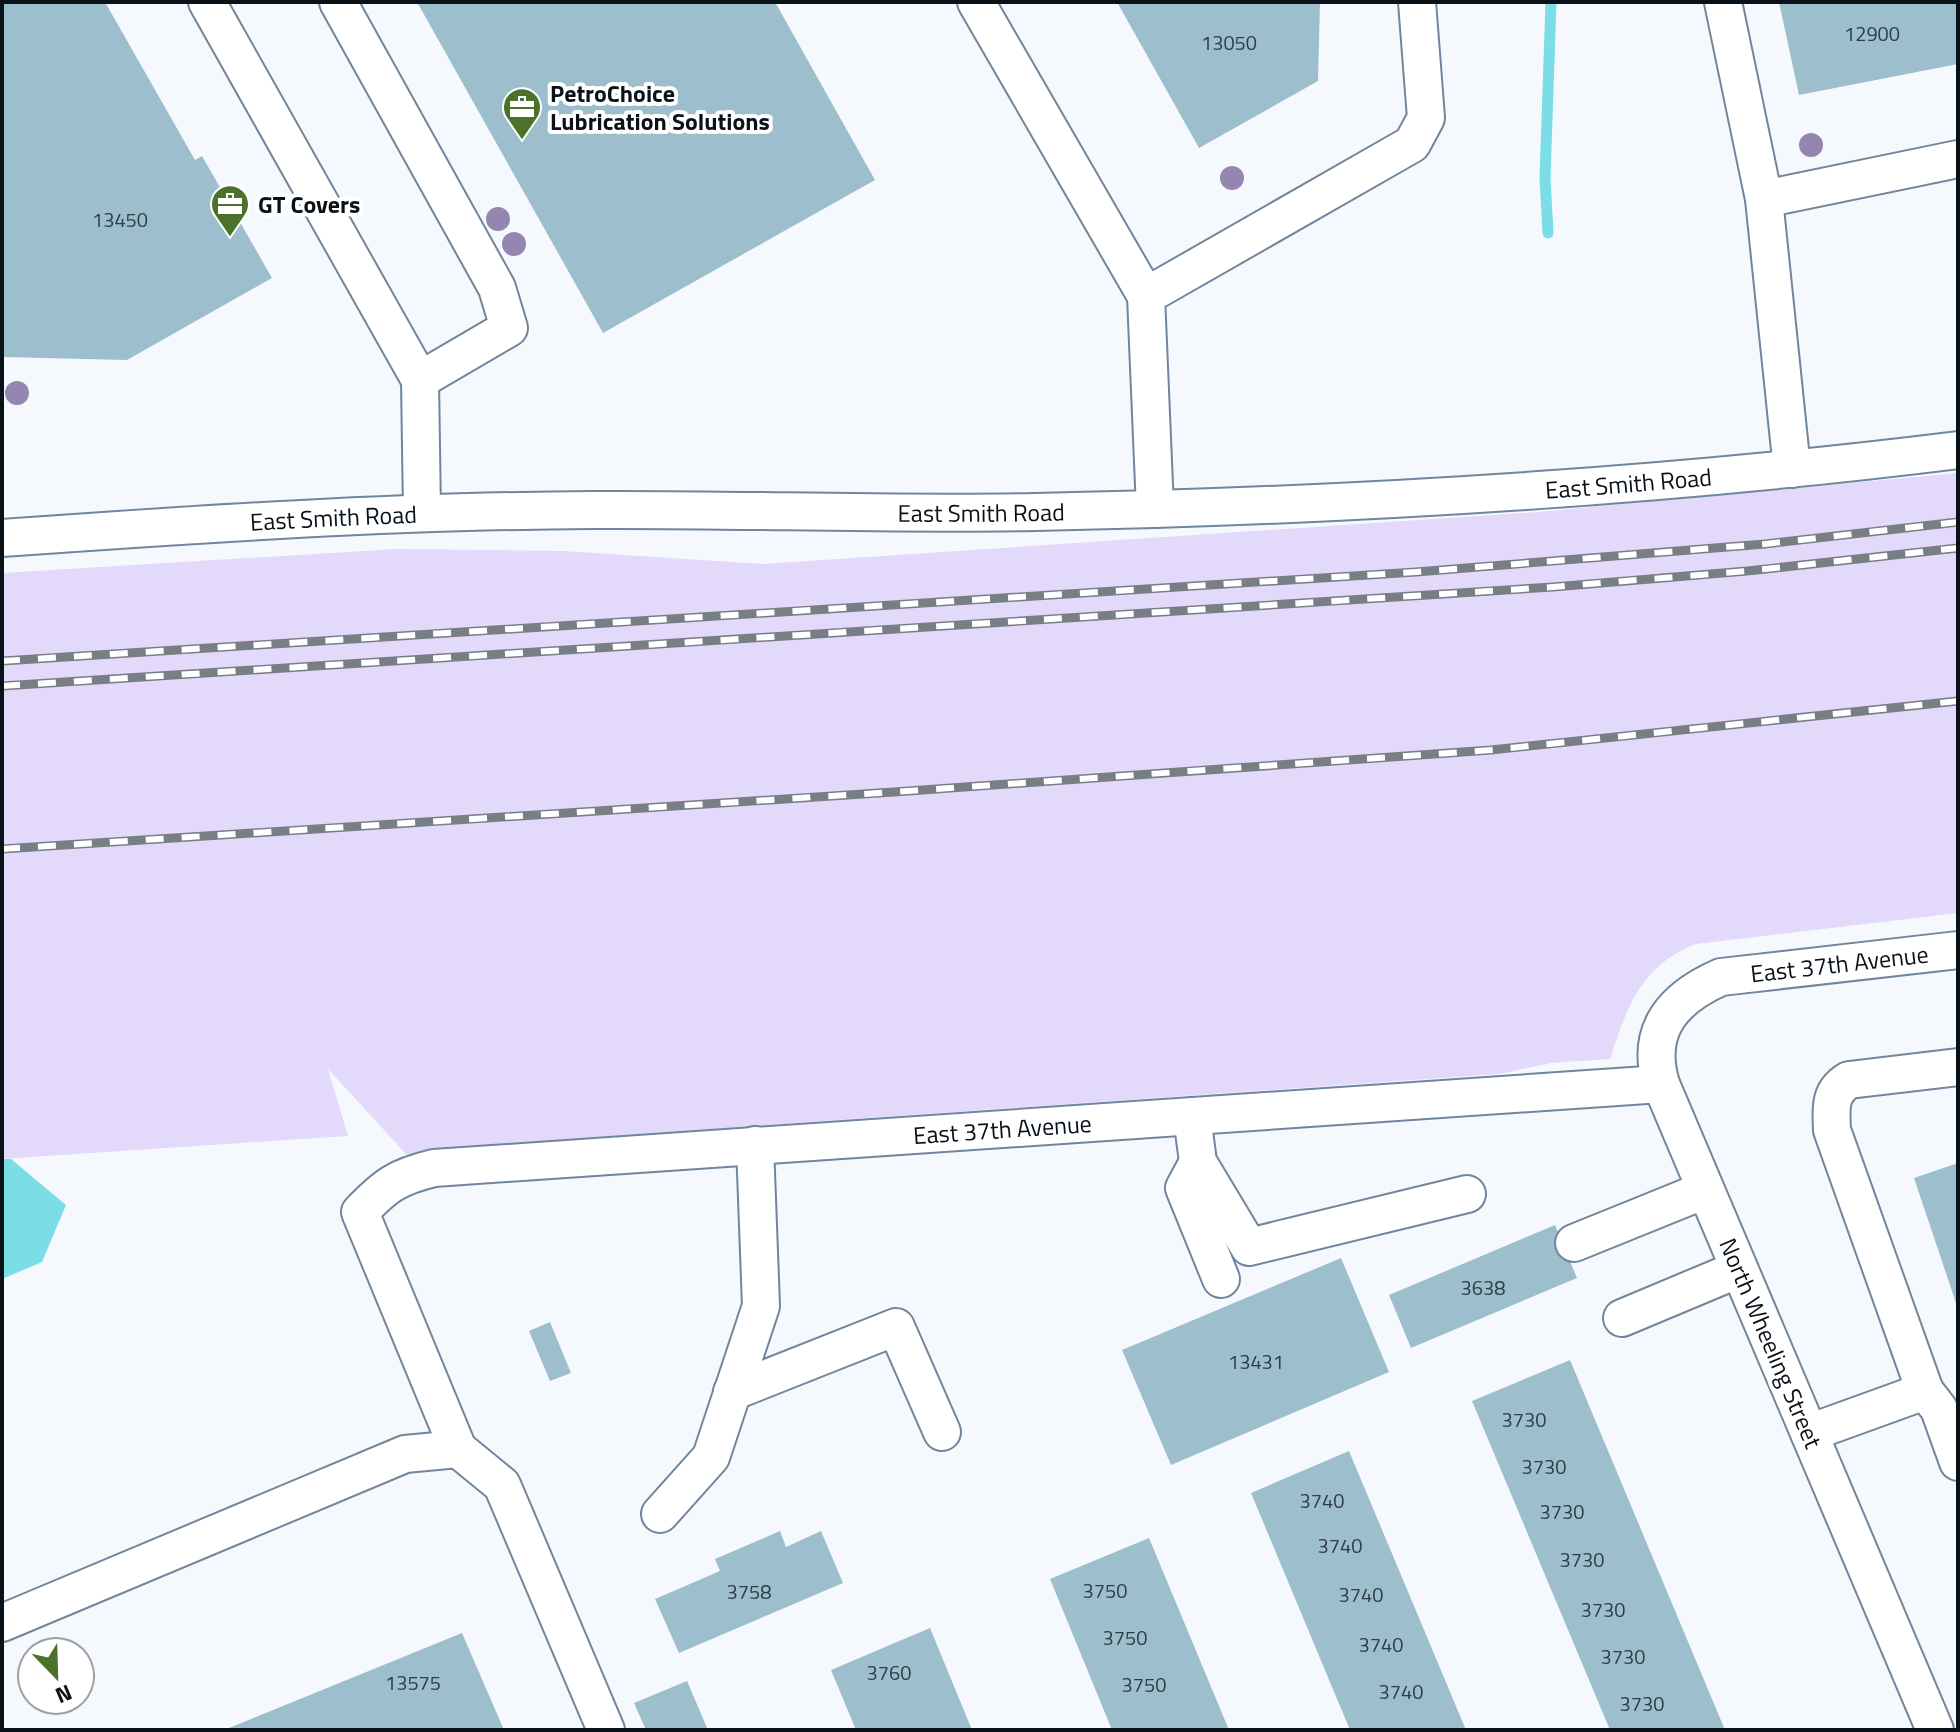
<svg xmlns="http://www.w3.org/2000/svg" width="1960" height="1732" viewBox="0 0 1960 1732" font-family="'Titillium Web',sans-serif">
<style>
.green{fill:#e2d9fb}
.water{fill:#7bdde6}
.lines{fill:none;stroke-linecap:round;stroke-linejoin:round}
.stream{stroke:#7bdde6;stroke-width:11}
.building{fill:#9dbecd}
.minor-casing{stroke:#71859c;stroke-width:40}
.minor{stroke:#fff;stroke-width:36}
.rail-casing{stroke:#787e85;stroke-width:9}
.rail{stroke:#fff;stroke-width:6;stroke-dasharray:18;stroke-linecap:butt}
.tree{fill:#9486b0}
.labels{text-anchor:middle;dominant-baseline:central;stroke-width:8;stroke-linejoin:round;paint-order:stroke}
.number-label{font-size:20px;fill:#2e3c46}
.poi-label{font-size:24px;font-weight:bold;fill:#091119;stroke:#fff;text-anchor:start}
.street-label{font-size:24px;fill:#091119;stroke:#fff}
</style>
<rect width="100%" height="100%" fill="#f5f9fe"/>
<!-- green -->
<path class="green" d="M1958 473V913L1696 944C1641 965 1627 1007 1610 1059L1551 1063 1499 1074 824 1121 507 1145 407 1155 328 1069 348 1136 2 1159V573L397 549 563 551 763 564 1538 512Z"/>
<!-- water -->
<path class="water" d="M2 1159H11L66 1205 42 1262 2 1279Z"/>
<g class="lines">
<!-- stream -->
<path class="stream" d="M1548 233 1545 178 1551 2"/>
</g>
<!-- building -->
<path class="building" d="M2 2H105L195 160 202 156 272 278 127 360 2 357Z
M417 2H775L875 180 603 333Z
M1117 2H1320L1318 81 1199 148Z
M1779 2H1958V64L1799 95Z
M1958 1163V1306H1957L1914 1178Z
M1555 1225 1577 1278 1411 1348 1389 1295Z
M1341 1258 1389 1372 1171 1465 1122 1350Z
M550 1322 571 1373 550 1381 529 1331Z
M1570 1360 1725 1730H1610L1472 1401Z
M1349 1451 1466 1730H1350L1251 1493Z
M780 1531 786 1547 821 1531 843 1583 679 1653 655 1599 720 1571 715 1559Z
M1149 1538 1229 1730H1112L1050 1579Z
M930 1628 972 1730H856L831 1670Z
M462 1633 504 1730H224Z
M687 1681 708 1730H646L634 1703Z"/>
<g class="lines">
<!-- minor casing -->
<g class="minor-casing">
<g id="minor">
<path d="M207 2 420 380 422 512"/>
<path d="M338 2 497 288 509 328 420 380"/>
<path d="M976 2 1146 296"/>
<path d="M1723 2 1764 199 1958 159"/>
<path d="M1764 199 1792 469"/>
<path d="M1155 509 1146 296 1412 144 1426 118 1417 2"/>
<path id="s1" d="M2 538C199 524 395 511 592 510 740 509 887 515 1035 512 1344 506 1651 488 1958 450"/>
<path d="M1192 1116 1198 1162 1249 1247 1467 1194"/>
<path d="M1198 1162 1184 1188 1221 1279"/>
<path d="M1574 1243 1705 1190"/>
<path d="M1622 1318 1739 1269"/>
<path d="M1925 1391 1939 1409 1958 1462"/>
<path d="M732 1392 896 1327 942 1432"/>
<path d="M1809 1433 1925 1391 1832 1130C1831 1108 1829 1092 1849 1080L1958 1067"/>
<path id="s2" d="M458 1449 360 1212C386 1185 397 1177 434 1168L1661 1084"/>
<path d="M660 1514 711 1457 761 1306 755 1145"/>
<path d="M2 1623 405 1454 458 1449 502 1485 606 1730"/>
<path id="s3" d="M1935 1730 1661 1084C1645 1030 1673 998 1721 977L1958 950"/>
</g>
</g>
<!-- minor -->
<use href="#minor" class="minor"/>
<!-- rail casing -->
<g class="rail-casing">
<path id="rail" d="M2 661 1416 572 1765 544 1958 522
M2 686 1553 587 1747 571 1958 548
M2 849 894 792 1491 750 1958 701"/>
</g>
<!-- rail -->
<use href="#rail" class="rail"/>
</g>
<!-- trees -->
<g class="tree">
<circle cx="1811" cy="145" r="12"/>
<circle cx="1232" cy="178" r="12"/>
<circle cx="498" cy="219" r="12"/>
<circle cx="514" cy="244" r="12"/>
<circle cx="17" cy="393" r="12"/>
</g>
<!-- icons -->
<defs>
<g id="office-pin" transform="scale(2)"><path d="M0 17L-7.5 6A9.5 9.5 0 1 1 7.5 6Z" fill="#4b712a" stroke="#fff"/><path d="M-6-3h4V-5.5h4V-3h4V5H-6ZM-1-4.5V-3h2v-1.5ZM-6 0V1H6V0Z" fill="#fff"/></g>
</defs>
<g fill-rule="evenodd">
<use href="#office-pin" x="522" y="107"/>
<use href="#office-pin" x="230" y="204"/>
</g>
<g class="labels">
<!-- number labels -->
<g class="number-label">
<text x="1872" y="33">12900</text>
<text x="1229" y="42">13050</text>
<text x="120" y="219">13450</text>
<text x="1483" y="1287">3638</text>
<text x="1256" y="1361">13431</text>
<text x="1524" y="1419">3730</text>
<text x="1544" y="1466">3730</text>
<text x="1322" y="1500">3740</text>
<text x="1562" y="1511">3730</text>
<text x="1340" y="1545">3740</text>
<text x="1582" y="1559">3730</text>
<text x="1105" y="1590">3750</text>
<text x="749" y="1591">3758</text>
<text x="1361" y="1594">3740</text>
<text x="1603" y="1609">3730</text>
<text x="1125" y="1637">3750</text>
<text x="1381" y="1644">3740</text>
<text x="1623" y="1656">3730</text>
<text x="889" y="1672">3760</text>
<text x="413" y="1682">13575</text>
<text x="1144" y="1684">3750</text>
<text x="1401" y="1691">3740</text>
<text x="1642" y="1703">3730</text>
</g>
<!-- poi labels -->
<g class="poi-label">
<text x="550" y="93">PetroChoice<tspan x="550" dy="28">Lubrication Solutions</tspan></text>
<text x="258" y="204">GT Covers</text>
</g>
<!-- street labels -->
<g class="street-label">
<text stroke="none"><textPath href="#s1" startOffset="1628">East Smith Road</textPath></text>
<text stroke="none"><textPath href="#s1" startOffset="980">East Smith Road</textPath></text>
<text stroke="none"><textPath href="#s1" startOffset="332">East Smith Road</textPath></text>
<text stroke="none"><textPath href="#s3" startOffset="958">East 37th Avenue</textPath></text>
<text stroke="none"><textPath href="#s2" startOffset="914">East 37th Avenue</textPath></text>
<text transform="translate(1771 1343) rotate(67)">North Wheeling Street</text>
</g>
</g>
<!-- border -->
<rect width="1960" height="1732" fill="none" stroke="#091119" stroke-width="8"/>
<!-- north arrow -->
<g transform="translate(56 1676) rotate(157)"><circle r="38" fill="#ffffff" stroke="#9da0a3" stroke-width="2"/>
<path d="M0-6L14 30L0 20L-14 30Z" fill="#4b712a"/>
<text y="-12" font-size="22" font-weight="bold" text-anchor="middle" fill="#091119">N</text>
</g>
</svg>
